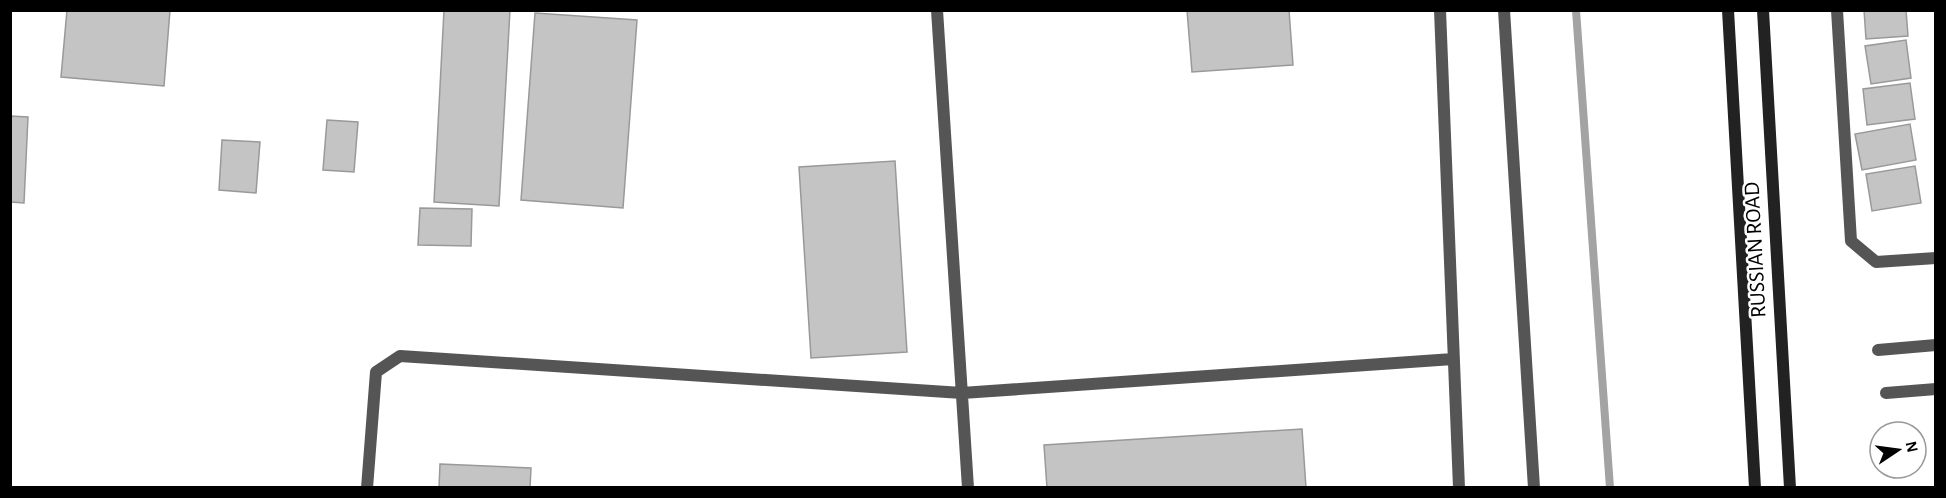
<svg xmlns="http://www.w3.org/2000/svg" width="1946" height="498" viewBox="0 0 1946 498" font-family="'Alegreya Sans',sans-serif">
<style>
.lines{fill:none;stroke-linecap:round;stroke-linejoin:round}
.stream{stroke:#a3a3a3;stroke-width:8}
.building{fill:#c4c4c4;stroke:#999;stroke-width:1.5}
.lane{stroke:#555;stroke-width:12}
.street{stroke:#555;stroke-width:12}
.secondary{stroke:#222;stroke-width:12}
.labels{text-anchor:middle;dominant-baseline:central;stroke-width:5;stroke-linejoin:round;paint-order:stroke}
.street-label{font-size:22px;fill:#000;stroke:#fff}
</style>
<rect width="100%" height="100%" fill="#fff"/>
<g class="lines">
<!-- stream -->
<path class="stream" d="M1576 10 1610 488"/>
</g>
<!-- building -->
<path class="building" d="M67 10H170L164 86 61 77Z
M444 10H510L499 206 434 202Z
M1187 10H1289L1293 65 1192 72Z
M1864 10H1906L1908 36 1866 39Z
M535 13 637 20 623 208 521 200Z
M1906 40 1911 78 1871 84 1865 46Z
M1910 83 1915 119 1867 125 1863 89Z
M10 116 28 117 24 203 10 202Z
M327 120 358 122 354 172 323 170Z
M1910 124 1916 160 1862 170 1855 134Z
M222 140 260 142 256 193 219 190Z
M895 161 907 352 811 358 799 167Z
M1915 166 1921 203 1872 211 1866 174Z
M420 208 472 209 471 246 418 245Z
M1302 429 1306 488H1047L1044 445Z
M440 464 531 468 530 488H439Z"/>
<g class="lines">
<!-- lane -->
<path class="lane" d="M937 10 968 488
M1440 10 1459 488
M1504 10 1534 488
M1837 10 1851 241 1876 262 1936 258
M367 488 376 372 400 356 962 393 1453 359"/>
<!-- street -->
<path class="street" d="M1878 350 1936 345
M1886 393 1936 389"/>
<!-- secondary -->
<path class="secondary" d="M1728 10 1755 488
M1763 10 1790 488"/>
</g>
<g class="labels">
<!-- street labels -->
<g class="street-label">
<text transform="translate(1755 250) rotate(-93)">RUSSIAN ROAD</text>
</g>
</g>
<!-- border -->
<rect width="1946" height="498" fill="none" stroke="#000000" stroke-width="24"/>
<!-- north arrow -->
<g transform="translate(1898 450) rotate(77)"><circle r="28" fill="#ffffff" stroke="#999999" stroke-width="1.5"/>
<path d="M0-4.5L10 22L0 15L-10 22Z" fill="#000000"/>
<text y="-9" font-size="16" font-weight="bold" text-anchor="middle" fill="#000000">N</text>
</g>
</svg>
